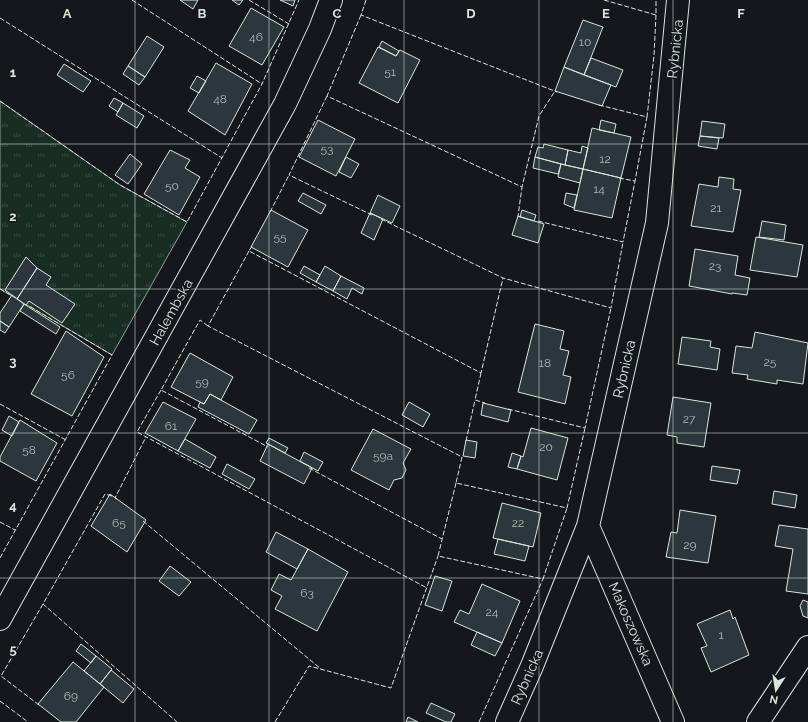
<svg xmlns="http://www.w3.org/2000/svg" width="808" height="722" viewBox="0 0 808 722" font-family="Raleway,sans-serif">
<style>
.grass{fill:url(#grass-tufts);stroke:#939e99}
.building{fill:#2c363c;stroke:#d8e6dc}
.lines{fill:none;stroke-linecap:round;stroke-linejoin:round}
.minor-casing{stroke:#d8e6dc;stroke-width:24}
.minor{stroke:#14181c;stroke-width:22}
.fence{stroke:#d8e6dc;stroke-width:1;stroke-dasharray:5 2;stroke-linecap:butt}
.grid{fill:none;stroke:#d8e6dc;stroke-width:1;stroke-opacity:0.55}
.labels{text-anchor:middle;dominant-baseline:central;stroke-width:3;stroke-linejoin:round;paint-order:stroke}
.number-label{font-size:12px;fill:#adbab4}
.street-label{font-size:14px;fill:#d8e6dc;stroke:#14181c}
.grid-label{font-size:13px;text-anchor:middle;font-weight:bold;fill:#d8e6dc;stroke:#14181c;stroke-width:3;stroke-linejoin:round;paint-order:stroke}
</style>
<defs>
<pattern id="grass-tufts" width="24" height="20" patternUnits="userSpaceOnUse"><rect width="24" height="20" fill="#1a2d24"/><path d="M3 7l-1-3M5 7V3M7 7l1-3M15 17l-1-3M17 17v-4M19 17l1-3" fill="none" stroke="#3b4b43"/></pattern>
</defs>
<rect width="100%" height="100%" fill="#14181c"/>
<!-- grass -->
<path class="grass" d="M0 101 120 185 187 222 112 355 0 289Z"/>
<!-- building -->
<path class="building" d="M180 0H198L193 9Z
M232 0H243L239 5Z
M280 0H295L293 6Z
M251 8 284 27 262 65 229 46Z
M583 20 603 27 584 75 564 67Z
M147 36 164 47 145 77 128 66Z
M382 41 399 51 396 56 379 47Z
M378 47 396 56 400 50 420 60 398 103 359 83Z
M591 58 623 70 616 87 584 75Z
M216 63 252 84 225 135 188 111Z
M64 64 91 81 83 92 57 75Z
M128 66 145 77 139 85 123 74Z
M564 67 611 85 602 106 555 91Z
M197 76 206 81 199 93 190 88Z
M114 98 123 103 118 112 109 106Z
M123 103 144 116 137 128 116 115Z
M318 120 355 139 336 176 299 157Z
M601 120 616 124 614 133 599 130Z
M702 121 725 124 723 138 700 136Z
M592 128 631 137 621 178 583 169Z
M700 136 719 138 717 149 698 146Z
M544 144 568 150 565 165 535 157 538 147 543 148Z
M582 146 588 148 583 169 565 165 568 150 581 153Z
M170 150 190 160 185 168 200 177 179 215 144 194Z
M130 154 142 164 128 184 115 175Z
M346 157 359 164 351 178 339 172Z
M535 157 561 164 558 174 533 168Z
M561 164 583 169 580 183 558 177Z
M583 169 621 178 612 218 574 210Z
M719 177 734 179 733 189 741 190 733 232 691 226 699 184 718 187Z
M303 193 326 205 321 214 298 201Z
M566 193 577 195 574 208 564 204Z
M378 195 400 206 392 223 370 213Z
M271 210 308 230 288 267 251 247Z
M522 210 536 215 534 221 520 217Z
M370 213 383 219 374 240 361 233Z
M518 216 544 224 538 243 512 235Z
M762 221 786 225 784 240 759 237Z
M756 237 803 245 797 277 750 270Z
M695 249 738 256 735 275 750 278 747 295 732 293V294L689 286Z
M26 257 37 268 17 299 5 290Z
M304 266 320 275 316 282 300 273Z
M325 266 341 276 333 291 316 282Z
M37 268 51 277 46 285 75 304 62 323 29 301 26 305 17 299Z
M341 276 364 288 362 294 352 288 347 299 333 291Z
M12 295 24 304 9 327 0 321V313Z
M24 304 60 327 56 334 20 311Z
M0 321 9 327 5 333 0 330Z
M535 324 564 331 560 349 569 351 563 375 571 377 565 404 518 392Z
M66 331 104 357 72 416 31 394Z
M755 332 808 343 803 384 777 380V384L747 379 748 375 732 373 736 346 752 348Z
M682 337 711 341 710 347 720 349 717 370 678 364Z
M190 353 233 377 221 400 210 394 204 404 171 387Z
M210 394 257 420 249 434 198 407 200 402 204 404Z
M673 397 711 403 704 447 677 443V437L667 435Z
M163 402 196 419 178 451 145 433Z
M409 402 430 414 423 427 402 415Z
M483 403 511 410 508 422 481 415Z
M9 416 19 422 12 436 2 430Z
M20 420 57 443 36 481 0 461V457Z
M531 428 568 438 557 480 517 469 521 456 523 457Z
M373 429 411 449 403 463 406 470 402 478 394 480 389 490 351 470Z
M269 438 288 448 285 453 266 443Z
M185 439 216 457 210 468 178 451Z
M466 440 477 442 475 458 463 456Z
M268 444 312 468 304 484 260 461Z
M304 452 323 462 318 471 300 461Z
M512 453 521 456 517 469 508 467Z
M227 464 255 479 249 489 222 474Z
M712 466 740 470 737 484 710 480Z
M774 491 797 495 795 508 772 504Z
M110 494 146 520 127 552 91 526Z
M502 503 541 513 533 547 493 538Z
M680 510 716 516 708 563 666 557 671 532 677 533Z
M779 525 808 529V594L786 591 793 549 775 546Z
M276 532 308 549 297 569 266 552Z
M498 539 529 546 525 561 494 554Z
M308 549 348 572 317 631 275 609 282 596 271 590 279 574 291 580Z
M170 566 191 582 179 596 159 581Z
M435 576 452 581 442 611 425 605Z
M482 584 520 601 502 643 454 622 460 610 469 614Z
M803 600 808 602V618L803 616 800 606Z
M730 610 733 619 735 617 749 655 711 672 701 648 707 646 697 624Z
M477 632 502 643 495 656 471 645Z
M81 644 96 656 91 663 76 651Z
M96 656 112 669 100 684 84 671Z
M73 662 104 687 76 722H61L38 704Z
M111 670 134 689 123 703 100 684Z
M431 703 455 714 451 722H446L426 713Z
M408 717 418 722H406Z"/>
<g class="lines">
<!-- minor casing -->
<g class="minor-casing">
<path id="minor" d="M588 526 673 722
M0 619 285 104 320 29 331 0
M507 722 532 666 588 526 657 223 678 0
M758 722 808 647"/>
</g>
<!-- minor -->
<use href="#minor" class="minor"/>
<!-- fence -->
<path class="fence" d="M132 0 262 84
M249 0 289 24
M366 0 361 15 557 92
M604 0 656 15V0
M361 15 327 96 522 187 539 116 555 91
M0 18 222 158
M327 96 289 175 372 215
M0 101 120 185 187 222 262 84 299 0
M599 105 647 117 654 56 656 15
M619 178 635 181 647 117
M270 212 289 175
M520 217 518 216 522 187
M381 219 503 278 611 308 623 242
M538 221 623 242 635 181
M252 246 249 251 481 373 503 278
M249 251 208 326 462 457
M0 289 14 297
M208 326 200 320 161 390 268 447
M481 373 475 400 485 403
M161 390 137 432 427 588
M0 404 66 440
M508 409 585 428 611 308
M466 441 475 400
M462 457 456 483 567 508 585 428
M309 468 442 539
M456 483 438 556 543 579 567 508
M112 496 105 494 43 604 177 722
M117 499 115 498 146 437
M143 521 321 669
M0 522 15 530
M0 558 112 355 29 306
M0 701 28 722
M39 705 1 676 43 604
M275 722 309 666 391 688 438 556
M479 722 543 579"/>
</g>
<!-- grid -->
<path class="grid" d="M135 0V722M269 0V722M404 0V722M539 0V722M673 0V722M0 144H808M0 289H808M0 433H808M0 578H808"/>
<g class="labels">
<!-- number labels -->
<g class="number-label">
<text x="256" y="37">46</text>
<text x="585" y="42">10</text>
<text x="390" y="72">51</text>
<text x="220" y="99">48</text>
<text x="327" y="149">53</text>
<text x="605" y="159">12</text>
<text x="172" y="186">50</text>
<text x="599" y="189">14</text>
<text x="716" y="208">21</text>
<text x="280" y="237">55</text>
<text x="715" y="266">23</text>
<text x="770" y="362">25</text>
<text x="545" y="363">18</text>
<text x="68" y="375">56</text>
<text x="202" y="382">59</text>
<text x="689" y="419">27</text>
<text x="171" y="426">61</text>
<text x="546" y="447">20</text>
<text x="29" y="450">58</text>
<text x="383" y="456">59a</text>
<text x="119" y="523">65</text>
<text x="518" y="523">22</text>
<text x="690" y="545">29</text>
<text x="307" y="593">63</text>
<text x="492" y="612">24</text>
<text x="721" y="635">1</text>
<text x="71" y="696">69</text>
</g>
<!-- street labels -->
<g class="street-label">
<text transform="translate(675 49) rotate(-84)">Rybnicka</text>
<text transform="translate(171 312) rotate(-61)">Halembska</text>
<text transform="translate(624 369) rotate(-77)">Rybnicka</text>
<text transform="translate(631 624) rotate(66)">Makoszowska</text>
<text transform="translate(527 677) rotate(-66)">Rybnicka</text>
</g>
</g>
<g class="grid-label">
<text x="67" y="18">A</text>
<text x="202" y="18">B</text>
<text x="337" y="18">C</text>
<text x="471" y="18">D</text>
<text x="606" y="18">E</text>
<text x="741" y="18">F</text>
<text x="13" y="77">1</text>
<text x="13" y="221">2</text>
<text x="13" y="366">3</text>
<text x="13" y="510">4</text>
<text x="13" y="654">5</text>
</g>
<!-- north arrow -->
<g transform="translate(776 690) rotate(192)" stroke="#14181c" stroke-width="3" paint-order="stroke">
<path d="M0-3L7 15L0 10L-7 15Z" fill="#d8e6dc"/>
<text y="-6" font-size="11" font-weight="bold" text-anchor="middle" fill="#d8e6dc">N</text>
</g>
</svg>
